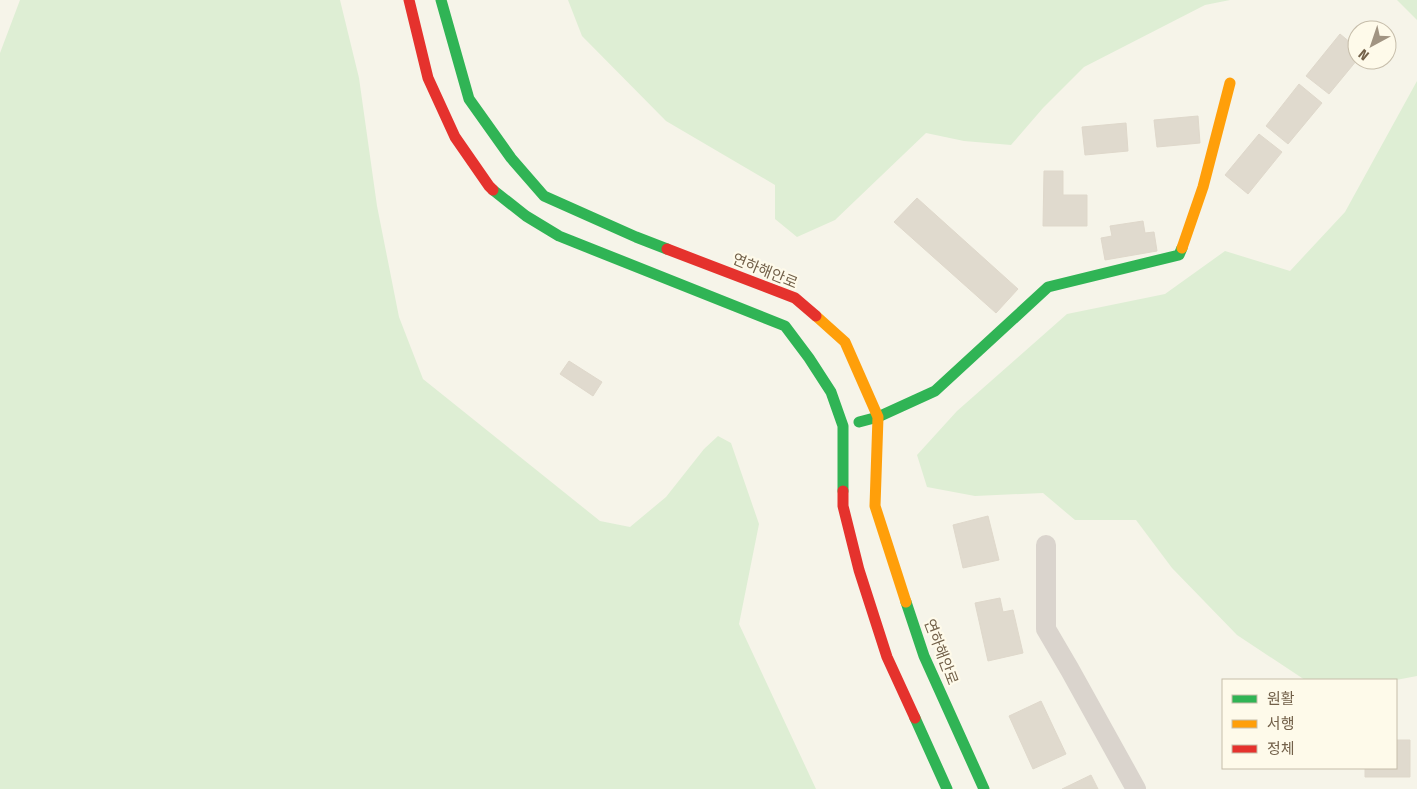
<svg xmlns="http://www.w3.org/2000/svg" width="1417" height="789" viewBox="0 0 1417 789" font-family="'Fira Sans Condensed','Noto Sans KR',sans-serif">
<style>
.green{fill:#deeed4}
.building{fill:#e0dace;stroke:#dfd8cb}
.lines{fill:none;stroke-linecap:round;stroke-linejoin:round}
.street{stroke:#dad4cd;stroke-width:20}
.fast{stroke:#30b455;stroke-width:11}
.slow{stroke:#ff9f0a;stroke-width:11}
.jam{stroke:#e5322d;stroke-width:11}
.labels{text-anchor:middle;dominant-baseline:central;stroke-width:4.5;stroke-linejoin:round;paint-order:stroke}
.street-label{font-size:15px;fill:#73614a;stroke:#fefaea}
</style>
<rect width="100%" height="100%" fill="#f6f4e9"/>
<!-- green -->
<path class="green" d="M20 0H340L359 78 377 206 399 317 423 379 600 521 630 527 666 497 704 449 718 436 731 443 759 524 739 624 816 789H0V53Z
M568 0H1230L1205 5 1084 67 1043 108 1011 145 964 141 926 133 835 220 797 237 775 219V185L666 121 582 36Z
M1397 0H1417V20Z
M1417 81V676L1396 680H1305L1237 635 1172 568 1136 520H1075L1043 493 975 496 927 487 917 455 957 411 1067 314 1165 294 1225 251 1290 271 1345 212Z"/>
<!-- building -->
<path class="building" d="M1340 34 1357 48V60L1329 94 1306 76Z
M1299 84 1322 103 1288 144 1266 126Z
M1198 116 1200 143 1157 147 1154 120Z
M1126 123 1128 151 1085 155 1082 127Z
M1259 134 1282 152 1248 194 1225 175Z
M1044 171H1063V195H1087V226H1043Z
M917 198 1018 289 996 313 894 222Z
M1143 221 1145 233 1154 232 1157 251 1105 260 1101 238 1112 236 1110 226Z
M569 361 602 382 593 396 560 374Z
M988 516 999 560 963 568 953 525Z
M1000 598 1003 612 1013 610 1023 653 988 661 975 603Z
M1041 701 1066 754 1033 769 1009 716Z
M1396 740H1410V777H1365V768H1396Z
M1091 775 1098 789H1062Z"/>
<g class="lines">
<!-- street -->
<path class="street" d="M1046 545V629L1070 670 1136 789"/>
<!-- fast -->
<path class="fast" d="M441 0 469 99 511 158 544 196 636 237 667 249
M493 190 526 216 559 236 785 326 809 358 831 392 843 426V491
M859 422 878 417 935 391 1048 287 1179 255 1182 248
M906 602 924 656 984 789
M915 718 947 789"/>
<!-- slow -->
<path class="slow" d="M1182 248 1203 187 1230 83
M816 316 845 342 878 417 875 506 906 602"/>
<!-- jam -->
<path class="jam" d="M409 0 428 78 455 137 489 186 493 190
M667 249 795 298 816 316
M843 491V506L859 570 887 657 915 718"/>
</g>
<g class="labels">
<!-- street labels -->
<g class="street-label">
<text transform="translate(765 271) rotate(22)">연하해안로</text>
<text transform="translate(941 652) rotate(69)">연하해안로</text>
</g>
</g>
<!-- legend -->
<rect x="1222" y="679" width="175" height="90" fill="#fefaea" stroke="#c6bdaa"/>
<rect x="1232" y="695" width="25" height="8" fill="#30b455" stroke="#c6bdaa"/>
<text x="1267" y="704" font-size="15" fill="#73614a">원활</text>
<rect x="1232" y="720" width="25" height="8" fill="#ff9f0a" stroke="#c6bdaa"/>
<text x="1267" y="729" font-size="15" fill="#73614a">서행</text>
<rect x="1232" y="745" width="25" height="8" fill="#e5322d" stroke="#c6bdaa"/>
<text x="1267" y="754" font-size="15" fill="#73614a">정체</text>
<!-- north arrow -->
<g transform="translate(1372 45) rotate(220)"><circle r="24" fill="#fefaea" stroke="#c6bdaa"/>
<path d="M0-4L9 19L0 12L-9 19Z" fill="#a19482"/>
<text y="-8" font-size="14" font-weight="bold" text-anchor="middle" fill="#73614a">N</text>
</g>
</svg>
